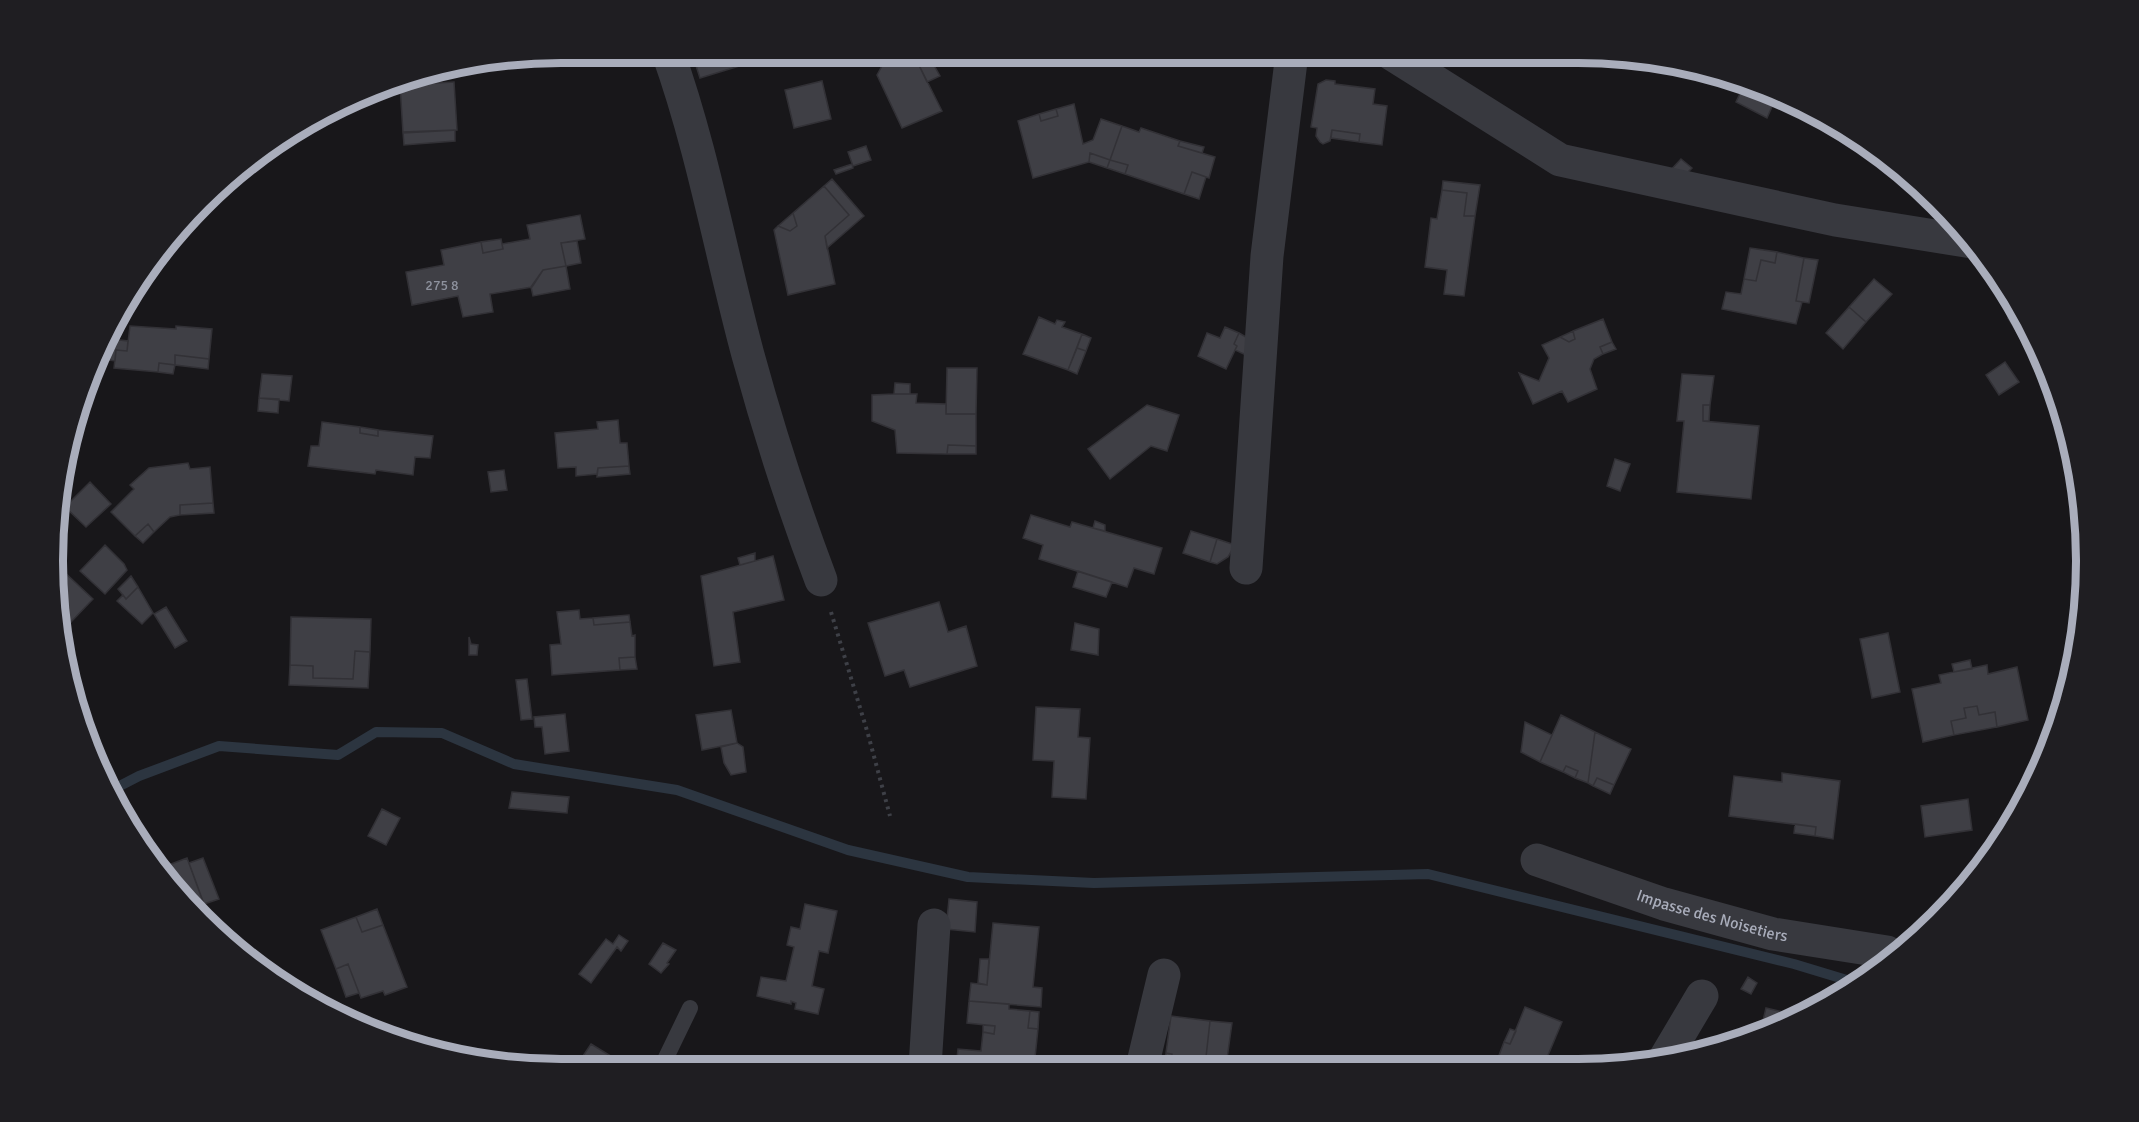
<svg xmlns="http://www.w3.org/2000/svg" width="2139" height="1122" viewBox="0 0 2139 1122" font-family="Signika,sans-serif">
<style>
.lines{fill:none;stroke-linecap:round;stroke-linejoin:round}
.stream{stroke:#2c3540;stroke-width:10}
.building{fill:#3f3f45;stroke:#323136;stroke-width:1.5}
.path{stroke:#3e4047;stroke-width:4;stroke-dasharray:3 4.5;stroke-linecap:butt}
.lane{stroke:#38393f;stroke-width:16}
.street{stroke:#38393f;stroke-width:33}
.labels{text-anchor:middle;dominant-baseline:central;stroke-width:4.5;stroke-linejoin:round;paint-order:stroke}
.number-label{font-size:14px;fill:#8e929e}
.street-label{font-size:16px;fill:#a9adbb;stroke:#131215}
.rim{fill:none;stroke:#a9adbb;stroke-width:8}
</style>
<rect width="100%" height="100%" fill="#18171a"/>
<g class="lines">
<!-- stream -->
<path class="stream" d="M110 791 139 776 219 746 338 755 376 732 442 733 514 764 677 790 848 850 968 877 1094 883 1428 874 1794 964 1860 984"/>
</g>
<!-- building -->
<path class="building" d="M692 53H782L700 78Z
M889 53H922L917 61 942 111 902 128 877 75Z
M922 53H927L940 76 927 82 917 61Z
M1326 80 1335 81V84L1375 89 1373 104 1387 106 1382 145 1359 142 1360 134 1332 130 1330 141 1323 144 1320 142 1316 136 1317 128 1311 127 1318 84Z
M822 81 831 119 794 128 785 90Z
M454 82 457 130 403 133 400 85Z
M1745 83 1773 94 1771 98 1775 100 1767 118 1736 102Z
M1773 94 1785 98 1783 103 1771 98Z
M1074 104 1083 144 1093 140 1101 119 1122 126 1110 160 1090 153 1089 162 1033 178 1018 121 1039 114 1041 121 1058 116 1056 109Z
M1056 109 1058 116 1041 121 1039 114Z
M1122 126 1139 132 1141 128 1180 141 1178 146 1215 157 1209 178 1192 172 1184 194 1125 174 1128 165 1110 160Z
M455 130V141L404 145 403 132Z
M1332 130 1360 134 1359 142 1331 138Z
M1180 141 1204 147 1202 153 1178 146Z
M866 146 871 160 853 166 848 152Z
M1090 153 1110 160 1107 168 1089 162Z
M1681 159 1692 168 1681 179 1666 175Z
M1110 160 1128 165 1125 174 1107 168Z
M852 164 853 168 836 174 834 170Z
M1192 172 1206 177 1199 199 1184 194Z
M832 179 864 216 827 248 825 236 849 215 824 186Z
M1443 181 1480 185 1475 216H1464L1467 193 1442 190Z
M824 186 849 215 825 236 835 284 788 295 774 230 778 226 790 231 797 226 793 213Z
M1442 190 1467 193 1464 216H1475L1464 296 1444 294 1447 270 1425 267 1431 218 1437 219Z
M793 213 797 226 790 231 778 226Z
M580 215 585 239 561 243 566 266 543 270 532 287 490 294 493 312 463 317 458 296 412 305 406 272 444 265 441 250 481 242 483 253 503 249 502 244 530 239 527 225Z
M501 239 503 249 483 253 481 242Z
M577 241 581 263 566 266 561 243Z
M1750 248 1777 252 1775 263 1761 260 1756 281 1744 279Z
M1777 252 1804 258 1796 301 1802 302 1796 324 1722 309 1726 292 1741 294 1744 279 1756 281 1761 260 1775 263Z
M1804 258 1818 260 1809 303 1796 301Z
M566 266 570 289 533 296 531 287 543 270Z
M1874 279 1892 294 1866 322 1849 307Z
M1849 307 1866 322 1843 349 1826 333Z
M2015 308 2021 312 2040 354 2034 359 2008 318 2009 311Z
M1039 317 1055 324 1057 320 1065 322 1062 327 1082 334 1068 370 1023 354Z
M1603 319 1612 342 1600 347 1603 354 1594 359 1590 369 1597 389 1568 402 1562 391 1533 404 1519 373 1539 381 1549 358 1542 345 1560 337 1569 342 1575 339 1573 331Z
M130 326 176 329V326L212 329 209 359 175 355V365L159 363 158 372 114 368 116 350 127 351Z
M1225 327 1239 333 1234 344 1237 346 1226 369 1198 356 1207 333 1220 338Z
M1573 331 1575 339 1569 342 1560 337Z
M1239 333 1253 341 1248 356 1235 350 1237 346 1234 344Z
M1082 334 1091 338 1086 351 1077 348Z
M111 339 128 341 127 351 116 350 115 361 102 359Z
M1612 342 1616 349 1603 354 1600 347Z
M1077 348 1086 351 1077 374 1068 370Z
M2040 354 2045 365 2040 367 2034 359Z
M175 355 209 359 208 369 175 365Z
M2005 362 2019 382 1999 395 1986 375Z
M159 363 175 365 173 374 158 372Z
M947 368H977L976 414H946Z
M262 374 292 376 289 401 259 398Z
M1682 374 1714 376 1710 405H1703V421L1759 426 1751 499 1677 492 1684 421H1677Z
M895 383 910 384V394H894Z
M894 394H917L916 403 946 404V414H976V446L948 445 947 454 897 453 895 430 872 421V395Z
M259 398 279 399 278 413 258 411Z
M1147 405 1179 415 1167 451 1151 446 1110 479 1088 449Z
M1703 405H1710L1709 421H1703Z
M618 420 620 443H627L629 466 598 468 597 474 576 476V467L558 468 555 433 598 429 597 422Z
M322 422 360 427V433L378 436V430L433 436 430 458 415 457 413 475 376 470 375 474 308 466 311 446H319Z
M360 427 378 430V436L360 433Z
M948 445 976 446V454H947Z
M1615 459 1630 464 1620 491 1607 486Z
M188 463 190 469 210 467 213 503 180 505V515L170 517 154 532 148 524 135 536 111 512 134 489 130 485 149 468Z
M629 466 630 474 597 477 598 468Z
M504 470 507 490 491 492 488 472Z
M90 482 111 504 86 527 65 507Z
M213 503 214 513 180 515V505Z
M1031 515 1070 527 1072 522 1162 548 1154 574 1134 568 1127 587 1039 559 1043 545 1023 538Z
M1095 521 1105 525V531L1093 528Z
M148 524 154 532 143 543 135 536Z
M1191 531 1217 539 1210 562 1183 553Z
M1217 539 1235 545 1228 557 1217 564 1210 562Z
M105 545 124 564 127 570 105 594 80 571Z
M755 553V561L740 565 738 558Z
M773 556 784 600 733 612 740 662 714 666 701 576Z
M60 568 93 599 71 622 60 613 58 615 54 595 56 573Z
M1078 571 1112 582 1106 597 1073 587Z
M131 576 138 587 126 599 118 589Z
M138 587 153 613 142 624 117 601 123 595 126 599Z
M939 602 948 632 966 626 977 666 910 687 904 670 885 676 868 623Z
M166 607 187 641 175 648 154 614Z
M579 610 580 619 593 618 594 625 630 622 632 636 635 635V657L619 658 620 670 552 675 550 645 561 644 557 612Z
M60 613 71 622 62 632 58 615Z
M629 615 630 622 594 625 593 618Z
M291 617 371 619 370 652 355 651 353 679 313 678V666L290 665Z
M1075 623 1099 629 1098 655 1071 650Z
M1888 633 1900 692 1872 698 1860 639Z
M469 637 471 644 478 645 477 655H469Z
M355 651 370 652 368 688 289 685 290 665 313 666V678L353 679Z
M635 657 637 669 620 670 619 658Z
M1970 660 1972 669 1954 672 1952 664Z
M1987 665 1988 674 2017 667 2028 720 1997 727 1995 712 1979 715 1977 706 1964 708 1966 718 1951 721 1954 735 1923 742 1912 689 1941 683 1939 675Z
M527 679 532 719 521 720 516 680Z
M1977 706 1979 715 1995 712 1997 727 1954 735 1951 721 1966 718 1964 708Z
M1036 707 1080 709 1078 737 1090 738 1086 799 1052 797 1054 761 1033 760Z
M731 710 737 743 702 750 696 715Z
M565 714 569 751 545 754 542 727H535L534 717Z
M1561 715 1595 732 1588 783 1575 778 1578 771 1566 766 1563 772 1540 762Z
M1525 722 1552 735 1540 762 1521 752Z
M1595 732 1631 749 1614 785 1597 778 1593 786 1588 783Z
M737 743 743 747 746 772 731 775 724 763 721 747Z
M1566 766 1578 771 1575 778 1563 772Z
M1782 773 1840 781 1833 839 1815 836 1816 827 1729 816 1734 776 1782 782Z
M1597 778 1614 785 1610 794 1593 786Z
M512 792 569 797 567 813 509 808Z
M1968 799 1972 830 1925 837 1921 806Z
M382 809 400 818 386 845 368 836Z
M1795 824 1816 827 1815 836 1794 833Z
M159 855 163 867 187 858 213 929 201 920 150 858Z
M203 858 219 899 204 904 189 863Z
M949 899 977 902 975 932 946 929Z
M805 904 837 911 828 953 819 951 812 986 824 989 818 1014 795 1009 796 1003 791 1001V1004L757 996 761 977 786 981 794 947 787 945 791 927 800 929Z
M377 909 383 925 362 932 356 917Z
M356 917 362 932 383 925 407 987 385 995 383 991 361 998 348 964 336 969 321 930Z
M993 923 1039 927 1033 987 1042 988 1041 1007 969 1001 971 983 987 985Z
M619 935 628 941 621 951 617 947 591 983 579 974 606 939 613 944Z
M663 943 676 950 667 963 669 964 661 973 649 964Z
M980 959H989L987 985 978 983Z
M348 964 359 993 346 997 336 969Z
M1748 977 1757 983 1751 994 1741 989Z
M969 1001 1009 1004V1009L1030 1011 1028 1028 1038 1029 1034 1067H956L958 1049 981 1051 983 1032 994 1034 995 1026 967 1023Z
M1525 1007 1562 1022 1546 1060 1535 1056 1531 1065 1495 1066 1504 1042 1510 1044Z
M1766 1008 1800 1016 1772 1031 1761 1029Z
M1030 1011 1039 1012 1038 1029 1028 1028Z
M1171 1016 1210 1021 1205 1066 1170 1067 1172 1054 1166 1053Z
M1210 1021 1232 1023 1226 1066H1205Z
M983 1025 995 1026 994 1034 983 1032Z
M1510 1029 1516 1031 1510 1044 1504 1042Z
M591 1044 619 1061 616 1068H575Z
M1166 1053 1172 1054 1170 1067H1164Z"/>
<g class="lines">
<!-- path -->
<path class="path" d="M831 612 868 734 890 816"/>
<!-- lane -->
<path class="lane" d="M661 1068 690 1008"/>
<!-- street -->
<g class="street">
<path d="M668 53C703 151 721 255 748 355 769 432 793 506 821 580"/>
<path d="M1390 53 1560 160 1835 220 1972 242"/>
<path d="M1246 568 1267 256 1292 53"/>
<path id="s1" d="M1537 860 1664 904 1773 934 1887 952 1893 955"/>
<path d="M1664 1060 1702 996"/>
<path d="M925 1067 934 925"/>
<path d="M1142 1067 1164 975"/>
</g>
</g>
<g class="labels">
<!-- number labels -->
<g class="number-label">
<text x="442" y="285">275 8</text>
</g>
<!-- street labels -->
<g class="street-label">
<text stroke="none"><textPath href="#s1" startOffset="184">Impasse des Noisetiers</textPath></text>
</g>
</g>
<!-- crop -->
<path d="M0 0H2139V1122H0ZM561 63H1578A498 498 0 0 1 2076 561V561A498 498 0 0 1 1578 1059H561A498 498 0 0 1 63 561V561A498 498 0 0 1 561 63Z" fill="#1f1e22" fill-rule="evenodd"/>
<path class="rim" d="M561 63H1578A498 498 0 0 1 2076 561V561A498 498 0 0 1 1578 1059H561A498 498 0 0 1 63 561V561A498 498 0 0 1 561 63Z"/>
</svg>
